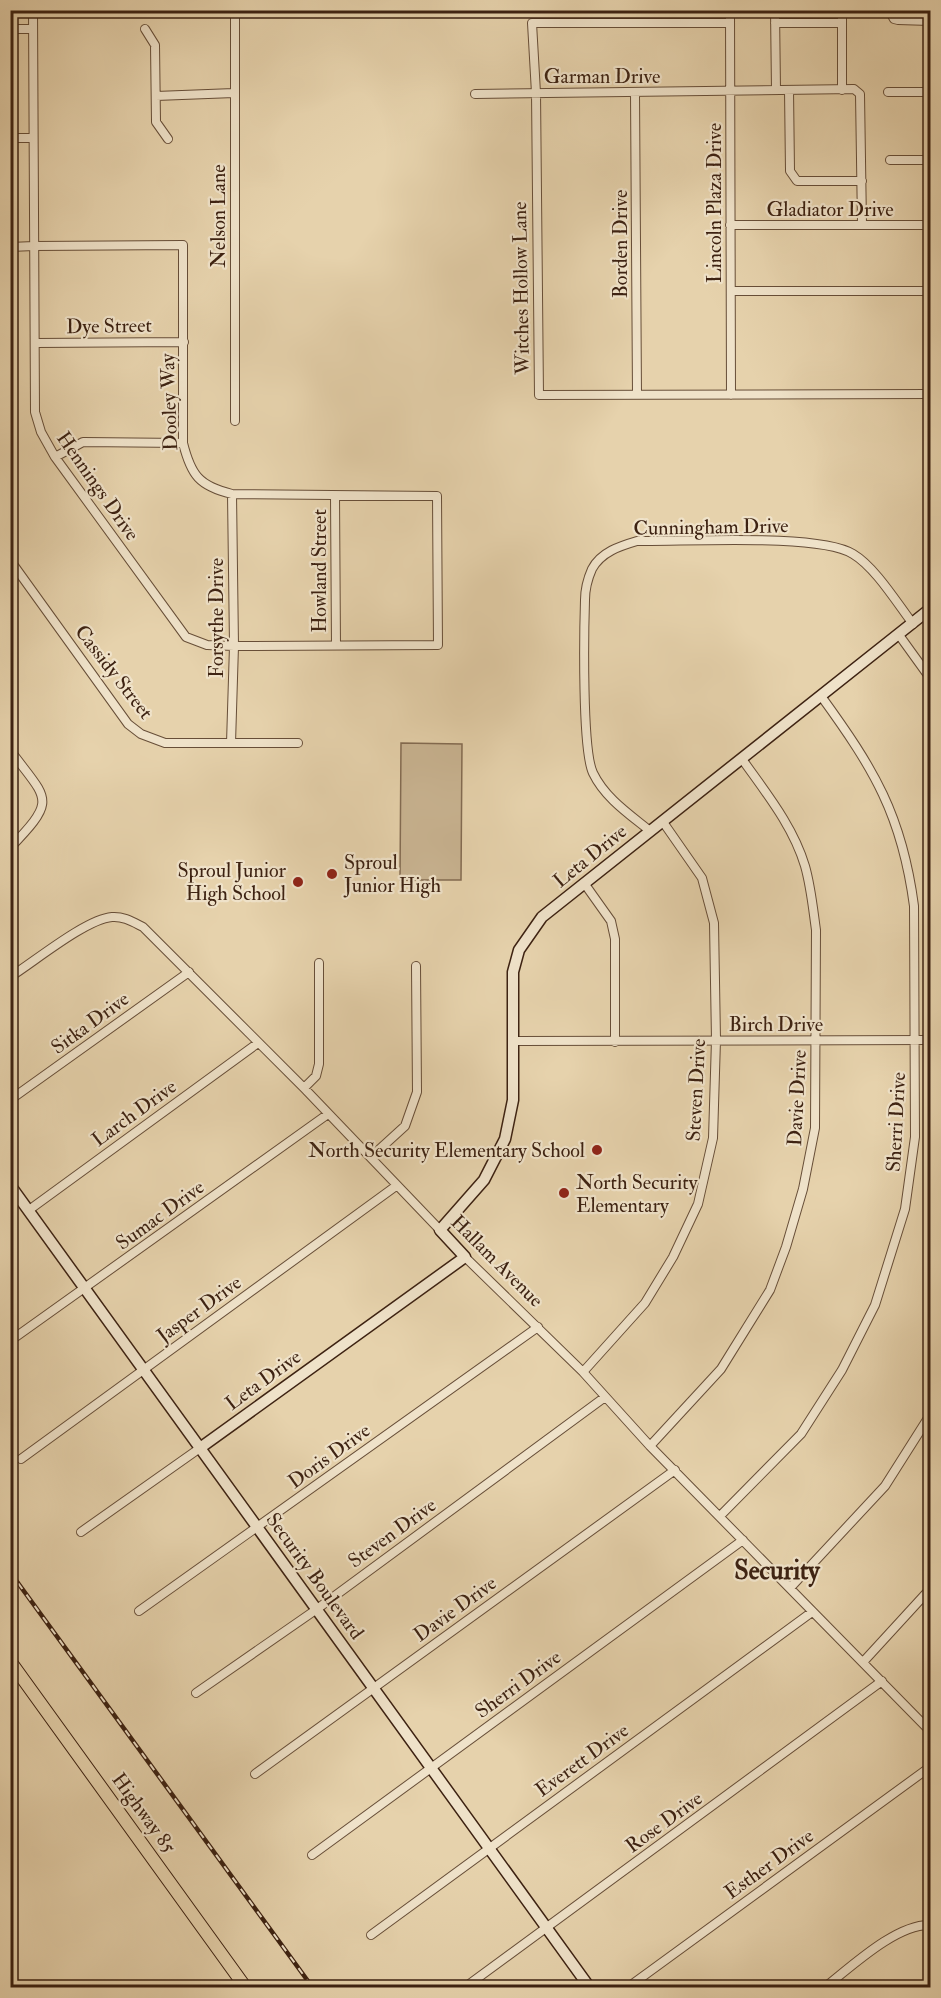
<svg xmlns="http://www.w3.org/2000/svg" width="941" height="1998" viewBox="0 0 941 1998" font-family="'IM FELL Double Pica',serif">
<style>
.green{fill:#c9b492;stroke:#836b52;stroke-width:1.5}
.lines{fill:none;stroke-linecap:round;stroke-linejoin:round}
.street-casing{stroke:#674e38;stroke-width:10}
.secondary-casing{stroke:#3d2212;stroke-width:13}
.primary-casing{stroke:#3d2212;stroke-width:14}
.street{stroke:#efe2c9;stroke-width:8}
.secondary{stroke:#efe2c9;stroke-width:10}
.primary{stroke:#e6d2ac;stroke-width:12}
.rail-casing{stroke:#3d2212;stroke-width:4.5}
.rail{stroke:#efe2c9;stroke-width:2;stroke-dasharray:7;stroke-linecap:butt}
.poi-dot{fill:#8f2418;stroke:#efe2c9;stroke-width:2}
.labels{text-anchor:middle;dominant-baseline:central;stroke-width:4.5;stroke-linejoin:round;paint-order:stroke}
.street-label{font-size:20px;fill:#3d2212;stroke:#efe2c9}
.poi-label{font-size:20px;fill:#3d2212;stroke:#efe2c9;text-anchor:start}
.district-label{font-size:26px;font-weight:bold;fill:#3d2212;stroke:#efe2c9}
</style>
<rect width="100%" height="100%" fill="#e6d2ac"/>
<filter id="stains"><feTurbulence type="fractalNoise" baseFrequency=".00333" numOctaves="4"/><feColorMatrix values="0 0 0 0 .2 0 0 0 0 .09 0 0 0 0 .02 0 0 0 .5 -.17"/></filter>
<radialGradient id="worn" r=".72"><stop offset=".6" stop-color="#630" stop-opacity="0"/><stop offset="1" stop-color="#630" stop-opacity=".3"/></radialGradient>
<!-- green -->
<path class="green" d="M401 743 462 744 461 880H400Z"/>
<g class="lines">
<!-- street casing -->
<g class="street-casing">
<path id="street" d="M730 10 731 395
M775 10 776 90
M842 10V90
M889 10 894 19 898 20 930 21
M730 23H532L536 93 539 395 930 394
M775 23H842
M10 29H32
M145 29 155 45 156 122 168 139
M789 90 790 171 797 181H862
M888 92H930
M635 93 637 395
M475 94 854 89 860 94 862 225
M156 96 234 93
M10 138H33
M890 160H930
M730 225H930
M10 247 34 246 183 245V443C191 475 199 486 232 494L437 496 438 645 234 646 207 645 186 637 55 457 41 432 35 412 33 10
M731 291H930
M36 343 184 342
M235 421V10
M55 457 83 442 183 443
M335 496 336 645
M10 560 128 724 141 734 165 743H298
M899 635 930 678
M231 743 234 646 232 494
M10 750C48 801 58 798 10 848
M650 831C629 814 605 798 593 773 582 750 584 631 585 600 585 590 588 578 592 569 601 552 620 546 637 541 683 542 819 533 853 554 875 567 897 603 913 624
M584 883 611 921 615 939V1042
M10 977C34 962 86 919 112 917 123 916 133 922 143 927L304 1088 440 1230
M514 1041 930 1040
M304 1088 316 1076 319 1064V963
M10 1100 189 972
M371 1157 405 1126 417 1092 416 966
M29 1210 258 1043
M465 1257 583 1372 650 1446 930 1731
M10 1341 328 1114
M583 1372 645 1303 673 1257 698 1204 713 1138 716 1040 714 923 702 878 663 822
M650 1446 721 1369 770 1290 786 1247 803 1189 815 1128 816 930C813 909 811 887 805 866 793 826 766 793 742 759
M21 1459 396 1186
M720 1516 801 1434 842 1370 875 1305 905 1209 915 1137 914 906C902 815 874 769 821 696
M81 1532 200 1448
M790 1588 885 1486 930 1415
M139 1611 538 1327
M864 1661 930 1589
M196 1693 317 1609 605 1397
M255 1774 675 1470
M312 1855 743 1540
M371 1935 812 1612
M464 1988 882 1681
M627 1988 930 1767
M824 1988C851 1967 896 1924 930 1925"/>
</g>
<!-- secondary casing -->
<g class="secondary-casing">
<path id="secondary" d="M10 1185 590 1988
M200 1448 465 1257 440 1230 484 1180 505 1139 513 1100V972L519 950 542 917 930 609"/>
</g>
<!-- primary casing -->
<g class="primary-casing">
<path id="primary" d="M10 1661 246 1988"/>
</g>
<!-- street -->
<use href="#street" class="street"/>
<!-- secondary -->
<use href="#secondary" class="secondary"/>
<!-- primary -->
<use href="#primary" class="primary"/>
<!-- rail casing -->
<g class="rail-casing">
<path id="rail" d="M10 1572 313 1988"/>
</g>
<!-- rail -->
<use href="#rail" class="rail"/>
</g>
<!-- markers -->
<g class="poi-dot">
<circle cx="332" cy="874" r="6"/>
<circle cx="298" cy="882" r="6"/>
<circle cx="597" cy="1150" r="6"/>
<circle cx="564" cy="1193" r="6"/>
</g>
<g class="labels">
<!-- street labels -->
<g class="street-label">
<text x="602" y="76">Garman Drive</text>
<text transform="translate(714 203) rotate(-90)">Lincoln Plaza Drive</text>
<text x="830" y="209">Gladiator Drive</text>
<text transform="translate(218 216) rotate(-90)">Nelson Lane</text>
<text transform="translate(620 244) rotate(-90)">Borden Drive</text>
<text transform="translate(521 288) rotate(-91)">Witches Hollow Lane</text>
<text transform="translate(109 326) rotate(-1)">Dye Street</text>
<text transform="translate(169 402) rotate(-92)">Dooley Way</text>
<text transform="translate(98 486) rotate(55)">Hennings Drive</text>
<text transform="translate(711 527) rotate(-1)">Cunningham Drive</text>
<text transform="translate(319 571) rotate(-90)">Howland Street</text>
<text transform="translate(216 618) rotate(-90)">Forsythe Drive</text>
<text transform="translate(114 672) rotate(52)">Cassidy Street</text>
<text transform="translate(590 856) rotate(-39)">Leta Drive</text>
<text transform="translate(90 1023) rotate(-36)">Sitka Drive</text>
<text x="776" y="1024">Birch Drive</text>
<text transform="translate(696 1090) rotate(-87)">Steven Drive</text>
<text transform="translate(797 1098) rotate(-87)">Davie Drive</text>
<text transform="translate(134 1113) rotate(-36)">Larch Drive</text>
<text transform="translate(896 1122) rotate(-87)">Sherri Drive</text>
<text transform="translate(160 1215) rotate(-36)">Sumac Drive</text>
<text transform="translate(497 1261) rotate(45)">Hallam Avenue</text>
<text transform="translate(199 1309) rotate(-36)">Jasper Drive</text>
<text transform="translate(263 1380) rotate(-36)">Leta Drive</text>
<text transform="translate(329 1456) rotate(-36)">Doris Drive</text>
<text transform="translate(392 1533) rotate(-36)">Steven Drive</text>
<text transform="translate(315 1576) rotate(54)">Security Boulevard</text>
<text transform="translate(455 1609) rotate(-36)">Davie Drive</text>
<text transform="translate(518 1684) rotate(-36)">Sherri Drive</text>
<text transform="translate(582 1760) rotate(-36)">Everett Drive</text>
<text transform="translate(144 1813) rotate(54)">Highway 85</text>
<text transform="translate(664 1822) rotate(-36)">Rose Drive</text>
<text transform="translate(769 1864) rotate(-36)">Esther Drive</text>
</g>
<!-- poi labels -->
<g class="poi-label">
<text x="344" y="862">Sproul<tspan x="344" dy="23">Junior High</tspan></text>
<text x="286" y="870" text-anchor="end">Sproul Junior<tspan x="286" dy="23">High School</tspan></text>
<text x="585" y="1150" text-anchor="end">North Security Elementary School</text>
<text x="576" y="1182">North Security<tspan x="576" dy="23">Elementary</tspan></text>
</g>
<!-- district labels -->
<g class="district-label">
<text x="777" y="1571">Security</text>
</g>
</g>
<!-- margin -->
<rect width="941" height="1998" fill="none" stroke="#e6d2ac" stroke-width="36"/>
<rect x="12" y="12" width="917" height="1974" fill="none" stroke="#3d2212" stroke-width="3"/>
<rect x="18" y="18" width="905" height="1962" fill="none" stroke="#3d2212" stroke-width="1.5"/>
<rect width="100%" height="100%" filter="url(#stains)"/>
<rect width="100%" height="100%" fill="url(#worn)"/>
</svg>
